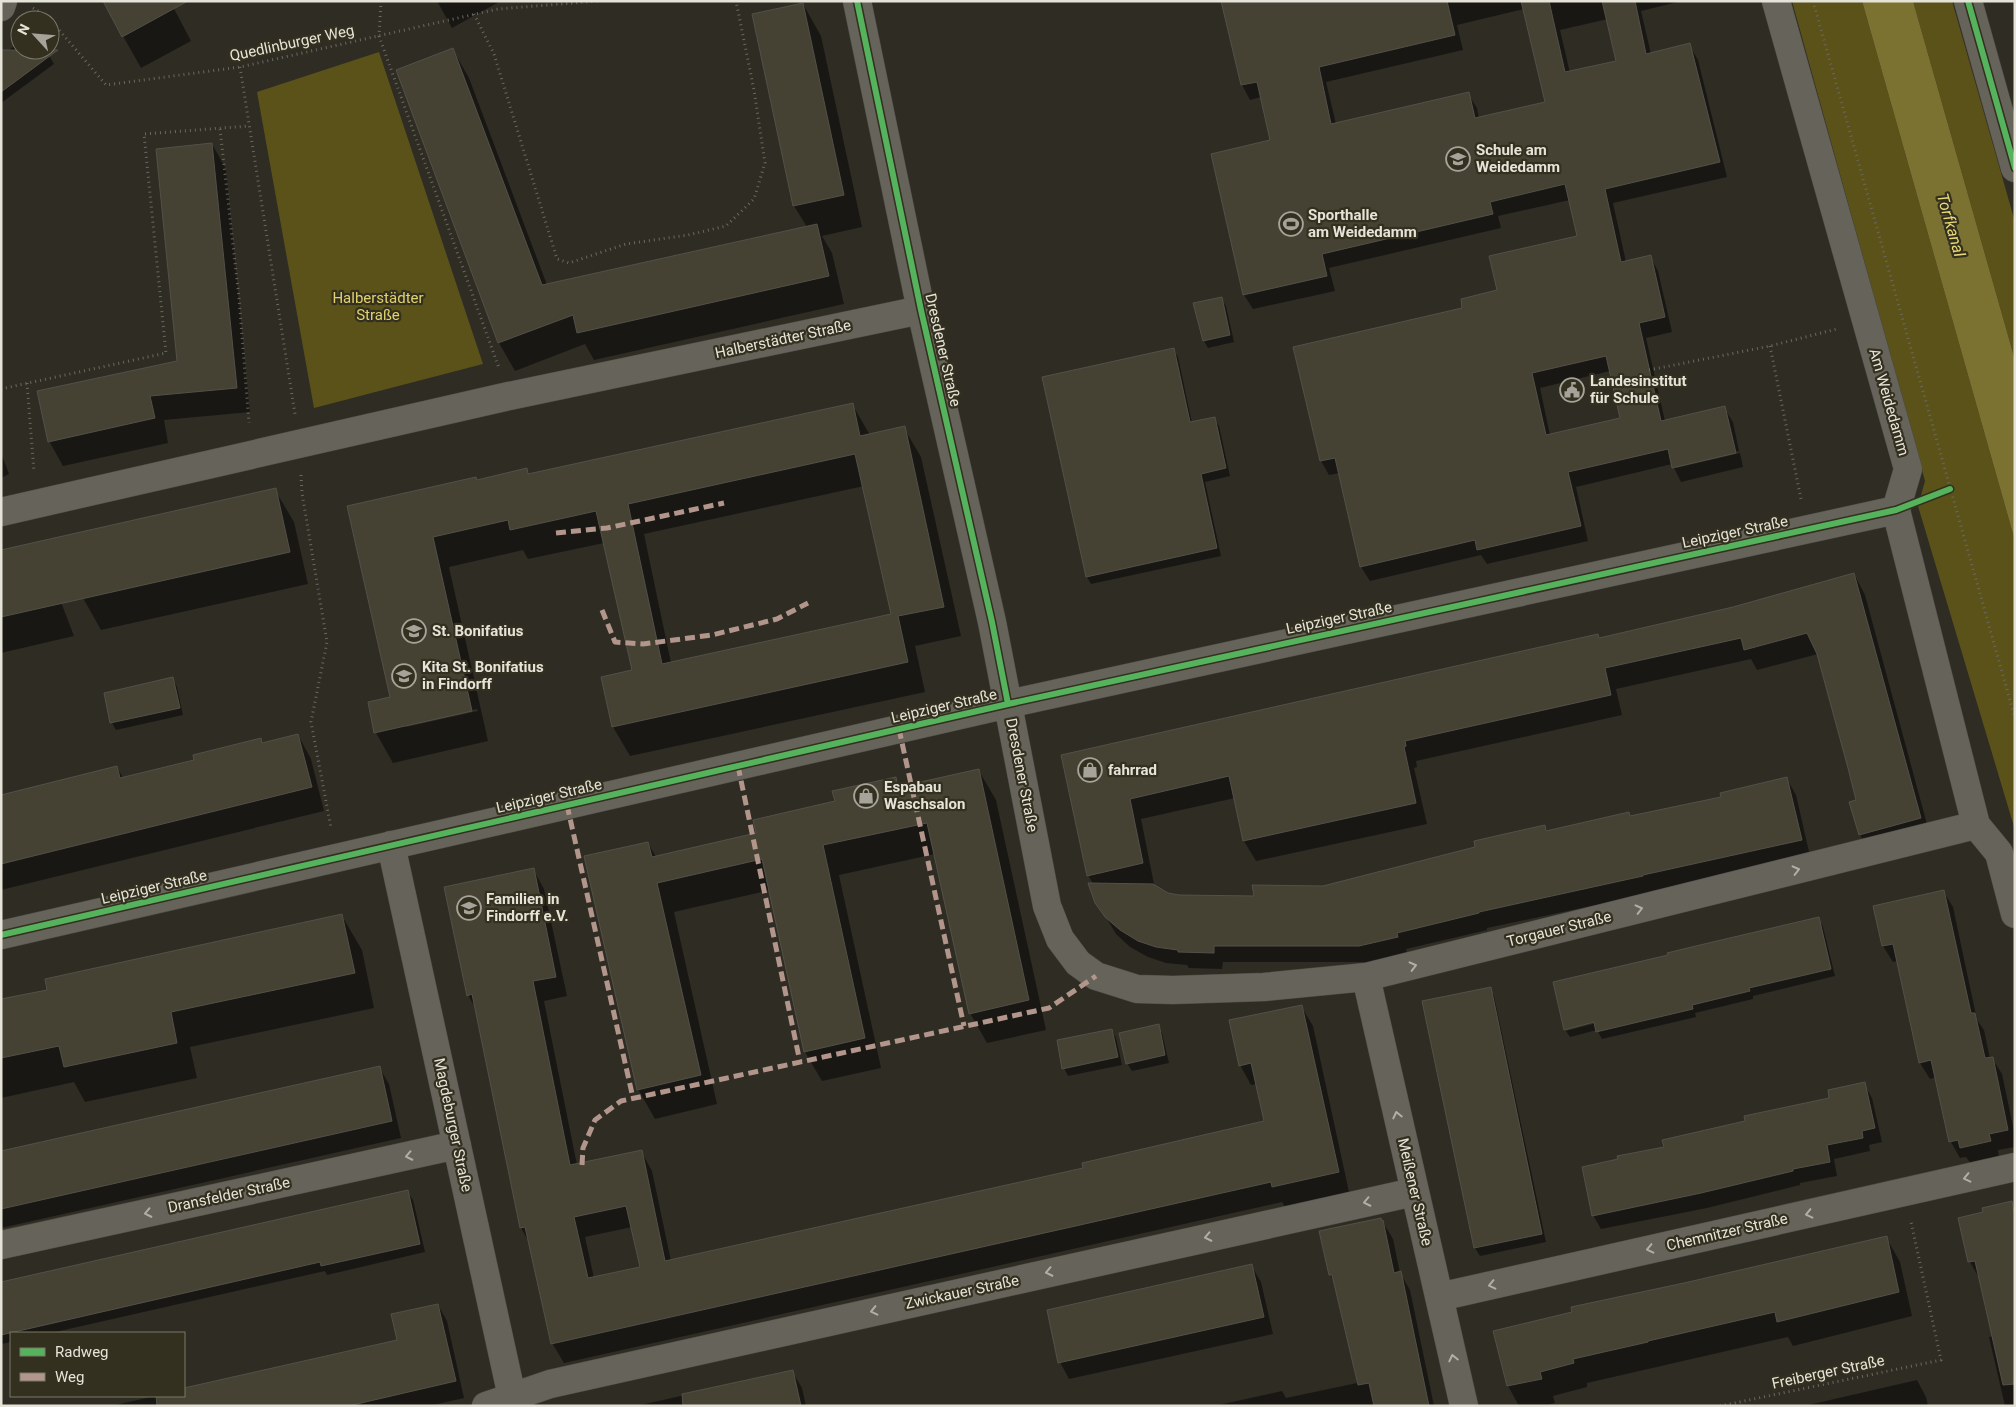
<svg xmlns="http://www.w3.org/2000/svg" width="2016" height="1407" viewBox="0 0 2016 1407" font-family="Roboto,sans-serif">
<style>
.green{fill:#5b521a}
.water{fill:#7b7131}
.shadow{fill:#0007;fill-rule:evenodd}
.building{fill:#454233;stroke:#525149;fill-rule:evenodd}
.lines{fill:none;stroke-linecap:round;stroke-linejoin:round}
.minor-casing{stroke:#4b4942;stroke-width:29}
.path{stroke:#6a6860;stroke-width:3;stroke-dasharray:1 4;stroke-linecap:butt}
.minor{stroke:#65635a;stroke-width:28}
.quiet{stroke:#b2968c;stroke-width:5;stroke-dasharray:10 5;stroke-linecap:butt}
.cycleway-casing{stroke:#33301f;stroke-width:9}
.cycleway{stroke:#56b35d;stroke-width:6}
.oneway{stroke:#b2b0a6}
.labels{text-anchor:middle;dominant-baseline:central;stroke-width:4.5;stroke-linejoin:round;paint-order:stroke}
.street-label{font-size:15px;fill:#e6e4d9;stroke:#33301f}
.poi-label{font-size:15px;font-weight:bold;fill:#e6e4d9;stroke:#33301f;text-anchor:start}
.park-label{font-size:15px;fill:#e1d16e;stroke:#33301f}
.water-label{font-size:16px;font-style:italic;fill:#eada78;stroke:#33301f}
</style>
<rect width="100%" height="100%" fill="#2f2c24"/>
<!-- green -->
<path class="green" d="M1792 1H1862L2015 541V830L1918 506 1925 481Z
M1913 1H1952L2015 222V360Z
M379 52 483 364 314 408 257 92Z"/>
<!-- water -->
<path class="water" d="M1862 1H1913L2015 360V541Z"/>
<!-- shadow -->
<path class="shadow" d="M170 1 191 41 141 68 123 36Z
M437 1H498L499 2 452 28Z
M1223 1H1682L1641 11 1651 54 1689 45 1698 60 1727 177 1613 203 1626 262 1650 256 1658 271 1672 332 1646 338 1665 421 1724 408 1733 422 1739 451 1676 465V468L1740 453 1743 467 1681 482 1672 464 1576 487 1588 541 1487 564 1481 555 1370 581 1361 567 1340 473 1329 475 1321 461 1464 309 1498 291 1579 237 1570 200 1498 216 1501 228 1329 268 1335 291 1253 309 1244 295 1213 154 1272 141 1261 97 1250 100 1242 85ZM1524 9 1546 103 1479 119 1477 108 1468 94 1336 124 1326 82 1463 50 1457 25ZM1608 19 1617 61 1570 73 1560 30ZM1610 371 1621 419 1550 435 1540 388Z
M803 4 821 36 862 227 822 236 832 253 844 304 594 360 585 344 515 371 499 343 398 71 453 50 469 78 547 285 807 227 794 206 753 15Z
M20 42V50H46L54 64 1 103V56Z
M212 144 226 169 250 412 164 420 168 443 63 466 49 441 178 362Z
M1221 298 1226 306 1234 342 1208 348 1204 341Z
M1173 349 1178 357 1192 423 1214 418 1219 426 1230 476 1205 482 1221 556 1091 584 1087 577Z
M852 404 870 435 904 428 921 457 961 636 915 646 925 692 630 756 613 727 633 671 604 543 528 559 523 550 449 567 488 741 393 763 376 733 369 703 392 698 349 507 526 470 529 475ZM864 486 892 615 671 663 644 534ZM477 709 478 711 406 727V725Z
M1 453 9 474 1 478Z
M275 490 294 522 308 584 101 630 83 598Z
M1 551 51 576 74 636 1 653Z
M1854 574 1865 595 1931 839 1872 855 1860 835 1858 801 1818 654 1757 670 1751 659 1616 689 1622 715 1416 761 1417 767 1414 768 1427 824 1256 861 1244 841 1235 798 1141 819 1154 884H1152L1167 894 1179 896 1256 898 1323 887 1477 848 1544 826 1547 832 1629 813 1631 817 1722 798 1787 779 1796 795 1810 856 1652 891V893L1487 928V930L1406 949 1407 954 1368 962H1223L1222 969 1189 968 1187 965 1166 963 1148 957 1130 947 1116 934 1097 902 1093 884 1088 875 1063 756 1733 608Z
M173 679 177 687 183 715 116 730 112 723Z
M298 735 311 759 324 811 1 890V796L117 767 123 778 195 760 260 740 263 744Z
M979 771 996 800 1046 1030 987 1043 970 1013 935 854 839 875 881 1068 822 1081 805 1052 770 890 674 912 717 1104 655 1119 638 1089 648 843 656 857 758 834 895 779 900 788Z
M533 869 544 889 567 996 544 1001 577 1165 641 1151 652 1171 671 1261 1084 1169 1265 1122 1257 1084 1251 1085 1240 1065 1301 1006 1313 1026 1349 1192 1285 1207 1282 1202 564 1363 552 1343 530 1244 521 1228 477 1011 468 995ZM632 1227 641 1268 594 1278 585 1237Z
M1943 891 1953 907 1977 1020 1984 1030 1990 1059 1992 1058 2002 1074 2015 1136V1147L1998 1150 1999 1158 1971 1164 1966 1157 1960 1158 1951 1142 1936 1077 1930 1079 1920 1063 1898 961 1893 962 1883 946Z
M342 916 362 950 374 1008 190 1047 197 1078 85 1102 74 1082 1 1098V1001L49 990Z
M1819 919 1823 927 1835 976 1753 996V999L1695 1013 1696 1017 1602 1039 1597 1030 1570 1037 1566 1031 1600 1022 1599 1020 1566 1028V1030L1554 983Z
M1490 988 1494 996 1546 1242 1480 1256 1475 1248 1423 1002Z
M1158 1026 1162 1033 1169 1063 1132 1071 1127 1063Z
M1112 1030 1116 1038 1122 1065 1068 1076 1064 1068Z
M379 1067 389 1084 401 1138 1 1228V1152Z
M1864 1084 1872 1098 1882 1142 1869 1145 1870 1151 1834 1159 1837 1176 1800 1183V1185L1707 1208 1601 1229 1593 1215 1665 1148 1747 1122 1831 1099Z
M407 1191 413 1200 425 1252 327 1275 325 1271 51 1333H11V1342L1 1344V1284Z
M2011 1203 2015 1208V1406H2005L1989 1337 1993 1336 1979 1278 1970 1262 1960 1219 1985 1213Z
M1383 1222 1393 1239 1400 1273 1410 1290 1434 1406H1214L1282 1391 1286 1398 1357 1383 1336 1284 1330 1275Z
M1886 1237 1900 1262 1912 1316 1793 1346 1788 1337 1587 1383V1387L1553 1396 1555 1403 1544 1406H1519L1508 1386 1685 1284Z
M1251 1265 1261 1282 1273 1334 1069 1379 1060 1362Z
M438 1305 447 1321 464 1398 429 1406H111L155 1396H184V1389L398 1341Z
M792 1371 802 1388 806 1406H636Z
M1917 1380 1926 1397 1928 1406H1804Z"/>
<!-- building -->
<path class="building" d="M103 1H188L122 37Z
M1221 1H1447L1455 35 1319 67 1331 124 1469 92 1475 118 1545 102 1521 1H1549L1565 72 1616 61 1602 1H1635L1646 54 1690 43 1720 162 1605 189 1621 262 1651 255 1665 317 1639 323 1661 421 1725 406 1736 453 1672 468 1668 449 1568 472 1581 526 1477 550 1475 540 1360 567 1335 458 1320 461 1293 347 1462 308 1461 299 1497 290 1489 256 1577 236 1565 184 1490 202 1493 214 1322 254 1327 276 1243 295 1211 154 1270 140 1257 82 1241 85ZM1606 356 1620 418 1546 435 1532 373Z
M803 3 844 195 793 206 752 14Z
M453 48 542 285 817 224 829 276 577 333 573 315 498 343 396 70Z
M1 50H58L1 92Z
M212 143 237 388 150 396 155 418 48 442 37 391 177 361 156 149Z
M1222 297 1230 335 1203 341 1193 303Z
M1174 348 1190 422 1215 417 1226 468 1201 474 1217 548 1086 577 1042 377Z
M853 403 860 436 905 426 944 607 898 616 908 662 612 727 601 677 632 670 596 511 510 530 508 520 433 537 472 711 374 733 368 702 390 697 347 506 476 477 477 480 527 468 528 474ZM855 454 891 614 662 664 628 504Z
M276 488 290 552 1 617V550Z
M1854 573 1921 818 1859 835 1849 802 1856 800 1848 768 1817 654 1807 633 1744 650 1741 638 1605 668 1611 695 1405 741 1406 746 1404 747 1416 803 1243 841 1229 776 1130 799 1143 863 1087 876 1061 755 1598 634 1599 638 1733 607Z
M173 677 180 708 110 723 104 693Z
M298 734 312 787 1 864V795L117 766 120 778 194 760 193 755 261 738 262 743Z
M979 769 1029 1000 969 1014 927 823 823 845 865 1038 804 1052 762 859 657 883 701 1075 637 1090 584 856 648 842 652 857 756 833 753 820 835 801 832 791 896 777 898 787Z
M1787 777 1802 840 1643 875V876L1479 912V913L1397 933 1398 937 1359 946H1214V953L1178 952V950L1156 947 1138 941 1120 930 1105 917 1095 903 1088 883 1153 884 1168 893 1179 895 1254 896 1252 885 1323 886 1475 847 1474 841 1509 833 1545 825 1546 831 1629 812 1630 816 1673 807 1721 797 1720 793Z
M534 868 556 977 533 981 570 1165 642 1150 665 1261 1083 1168 1082 1163 1264 1121 1251 1063 1239 1066 1229 1020 1302 1005 1339 1172 1272 1187 1271 1182 551 1344 525 1227 520 1228 472 994 467 996 444 887ZM626 1206 640 1267 588 1278 574 1217Z
M1944 890 1971 1013H1975L1985 1058 1993 1057 2008 1130 1989 1134 1991 1141 1960 1148 1958 1140 1949 1142 1931 1060 1919 1063 1893 944 1882 946 1873 906Z
M342 914 355 973 171 1012 177 1043 64 1067 59 1046 1 1058V999L47 990 45 979Z
M1819 917 1831 969 1749 988 1750 991 1692 1005 1693 1009 1596 1032 1594 1022 1564 1030 1553 982 1668 955 1667 953 1700 945Z
M1491 987 1542 1234 1474 1248 1422 1001Z
M1159 1024 1165 1055 1126 1064 1119 1033Z
M1112 1029 1118 1057 1062 1069 1057 1040Z
M380 1066 392 1121 1 1209V1151Z
M1865 1082 1875 1128 1862 1131 1863 1138 1827 1145 1830 1162 1793 1169V1171L1701 1193 1592 1216 1582 1167 1618 1159 1617 1156 1664 1147 1662 1140 1745 1121 1744 1116 1829 1098 1828 1090Z
M408 1190 420 1244 321 1266 320 1262 1 1335V1282Z
M2012 1201 2015 1217V1384L2003 1385 1975 1261 1968 1262 1958 1218 1983 1212 1982 1208Z
M1381 1218 1382 1221 1383 1220 1394 1273 1401 1271 1429 1406H1374L1369 1383 1358 1385 1332 1275H1329L1319 1231Z
M1887 1236 1899 1292 1777 1322 1775 1312 1648 1341V1342L1573 1359 1574 1363 1540 1372 1542 1379 1507 1386 1493 1331 1572 1312 1571 1307 1684 1283Z
M1252 1264 1264 1317 1058 1363 1047 1310Z
M438 1304 456 1381 348 1406H157L156 1396H184V1388L397 1340 391 1314Z
M793 1370 801 1406H683L682 1394Z"/>
<g class="lines">
<!-- minor casing -->
<g class="minor-casing">
<path id="minor" d="M857 1 921 310 992 622 1047 906 1060 939 1078 963 1096 976 1137 989 1173 990 1264 987 1366 977 1976 825
M1776 1 1908 469 1896 510 1976 825 1999 853 2015 914
M1968 1 2015 168
M1 7 3 1
M1 512 509 396 921 310
M391 845 514 1406
M1 935 1008 704 1896 510
M1366 977 1464 1406
M1 1245 457 1145
M1439 1297 2015 1167
M486 1406 550 1384 1414 1192"/>
</g>
<!-- path -->
<path class="path" d="M381 1 379 36 499 368
M1813 1 2015 718
M33 8 48 17 106 85 240 67 498 9 598 1
M474 14 494 54 557 259 569 263 626 244 688 235 726 226 754 199 765 163 754 90 736 1
M240 67 295 414
M220 129 239 298 249 423
M1770 346 1801 499
M1649 370 1770 346 1837 329
M27 383 34 472
M1 389 166 353 144 134 249 126
M301 475 302 493 327 642 311 722 331 828
M1720 1406 1941 1360 1911 1222"/>
<!-- minor -->
<use href="#minor" class="minor"/>
<!-- quiet -->
<path class="quiet" d="M556 533 607 528 724 503
M602 610 615 642 643 644 712 635 777 619 808 603
M899 729 964 1026
M738 766 800 1062
M567 805 633 1098
M582 1165 583 1148 595 1120 621 1101 1049 1008 1096 976"/>
<!-- cycleway casing -->
<g class="cycleway-casing">
<path id="cycleway" d="M857 1 921 310 992 622 1008 704
M1968 1 2015 168
M1 935 1008 704 1896 510 1950 489"/>
</g>
<!-- cycleway -->
<use href="#cycleway" class="cycleway"/>
</g>
<!-- one-way arrows -->
<defs><path id="oneway-chevron" d="M-2-3.5L2.5 0L-2 3.5" fill="none" stroke-width="1.6" stroke-linecap="round" stroke-linejoin="round" transform="scale(1.25)"/></defs>
<g class="oneway">
<use href="#oneway-chevron" transform="translate(1796 870) rotate(-14)"/>
<use href="#oneway-chevron" transform="translate(1639 909) rotate(-14)"/>
<use href="#oneway-chevron" transform="translate(1413 966) rotate(-14)"/>
<use href="#oneway-chevron" transform="translate(1397 1115) rotate(-103)"/>
<use href="#oneway-chevron" transform="translate(409 1156) rotate(168)"/>
<use href="#oneway-chevron" transform="translate(1967 1178) rotate(167)"/>
<use href="#oneway-chevron" transform="translate(1367 1202) rotate(168)"/>
<use href="#oneway-chevron" transform="translate(148 1213) rotate(168)"/>
<use href="#oneway-chevron" transform="translate(1809 1214) rotate(167)"/>
<use href="#oneway-chevron" transform="translate(1208 1237) rotate(168)"/>
<use href="#oneway-chevron" transform="translate(1650 1249) rotate(167)"/>
<use href="#oneway-chevron" transform="translate(1049 1272) rotate(168)"/>
<use href="#oneway-chevron" transform="translate(1492 1285) rotate(167)"/>
<use href="#oneway-chevron" transform="translate(874 1311) rotate(167)"/>
<use href="#oneway-chevron" transform="translate(1453 1358) rotate(-103)"/>
</g>
<!-- icons -->
<defs>
<g id="school-ring" transform="scale(1.25)"><circle r="9.5" fill="#33301f" stroke="#a6a49a" stroke-width="1.5"/><path d="M0-5L7-2L0 1L-7-2ZM-4 1L0 2.5L4 1V4Q0 6-4 4Z" fill="#a6a49a"/></g>
<g id="stadium-ring" transform="scale(1.25)"><circle r="9.5" fill="#33301f" stroke="#a6a49a" stroke-width="1.5"/><path d="M0-5a6.5 5 0 1 0 0 10a6.5 5 0 1 0 0-10ZM-3.5-1.8h7v3.6h-7Z" fill="#a6a49a"/></g>
<g id="civic-ring" transform="scale(1.25)"><circle r="9.5" fill="#33301f" stroke="#a6a49a" stroke-width="1.5"/><path d="M-.6-6.5H3V-4.5H.6V-3L4-1V1h2V6H-6V1h2V-1L-.6-3ZM-1.2 2.5V6h2.4V2.5Z" fill="#a6a49a"/></g>
<g id="shop-ring" transform="scale(1.25)"><circle r="9.5" fill="#33301f" stroke="#a6a49a" stroke-width="1.5"/><path d="M-5-2.5h2.3a2.7 3.5 0 0 1 5.4 0H5L5.5 6h-11ZM-1.5-2.5h3a1.5 2.3 0 0 0-3 0Z" fill="#a6a49a"/></g>
</defs>
<g fill-rule="evenodd">
<use href="#school-ring" x="1458" y="159"/>
<use href="#stadium-ring" x="1291" y="224"/>
<use href="#civic-ring" x="1572" y="390"/>
<use href="#school-ring" x="414" y="631"/>
<use href="#school-ring" x="404" y="676"/>
<use href="#shop-ring" x="1090" y="770"/>
<use href="#shop-ring" x="866" y="796"/>
<use href="#school-ring" x="469" y="908"/>
</g>
<g class="labels">
<!-- street labels -->
<g class="street-label">
<text transform="translate(292 43) rotate(-12)">Quedlinburger Weg</text>
<text transform="translate(783 339) rotate(-12)">Halberstädter Straße</text>
<text transform="translate(943 350) rotate(77)">Dresdener Straße</text>
<text transform="translate(1889 402) rotate(74)">Am Weidedamm</text>
<text transform="translate(1735 532) rotate(-12)">Leipziger Straße</text>
<text transform="translate(1339 618) rotate(-12)">Leipziger Straße</text>
<text transform="translate(944 706) rotate(-13)">Leipziger Straße</text>
<text transform="translate(1022 775) rotate(79)">Dresdener Straße</text>
<text transform="translate(549 796) rotate(-13)">Leipziger Straße</text>
<text transform="translate(154 887) rotate(-13)">Leipziger Straße</text>
<text transform="translate(1559 929) rotate(-14)">Torgauer Straße</text>
<text transform="translate(453 1125) rotate(78)">Magdeburger Straße</text>
<text transform="translate(1415 1192) rotate(77)">Meißener Straße</text>
<text transform="translate(229 1195) rotate(-12)">Dransfelder Straße</text>
<text transform="translate(1727 1232) rotate(-13)">Chemnitzer Straße</text>
<text transform="translate(962 1292) rotate(-12)">Zwickauer Straße</text>
<text transform="translate(1828 1372) rotate(-12)">Freiberger Straße</text>
</g>
<!-- poi labels -->
<g class="poi-label">
<text x="1476" y="150">Schule am<tspan x="1476" dy="17">Weidedamm</tspan></text>
<text x="1308" y="215">Sporthalle<tspan x="1308" dy="17">am Weidedamm</tspan></text>
<text x="1590" y="381">Landesinstitut<tspan x="1590" dy="17">für Schule</tspan></text>
<text x="432" y="631">St. Bonifatius</text>
<text x="422" y="667">Kita St. Bonifatius<tspan x="422" dy="17">in Findorff</tspan></text>
<text x="1108" y="770">fahrrad</text>
<text x="884" y="787">Espabau<tspan x="884" dy="17">Waschsalon</tspan></text>
<text x="486" y="899">Familien in<tspan x="486" dy="17">Findorff e.V.</tspan></text>
</g>
<!-- park labels -->
<g class="park-label">
<text x="378" y="298">Halberstädter<tspan x="378" dy="17">Straße</tspan></text>
</g>
<!-- water labels -->
<g class="water-label">
<text transform="translate(1951 225) rotate(74)">Torfkanal</text>
</g>
</g>
<!-- border -->
<rect width="2016" height="1407" fill="none" stroke="#e6e4d9" stroke-width="5"/>
<!-- legend -->
<rect x="10" y="1332" width="175" height="65" fill="#33301f" stroke="#7b7869"/>
<rect x="20" y="1348" width="25" height="8" fill="#56b35d" stroke="#7b7869"/>
<text x="55" y="1357" font-size="15" fill="#e6e4d9">Radweg</text>
<rect x="20" y="1373" width="25" height="8" fill="#b2968c" stroke="#7b7869"/>
<text x="55" y="1382" font-size="15" fill="#e6e4d9">Weg</text>
<!-- north arrow -->
<g transform="translate(35 35) rotate(296)"><circle r="24" fill="#33301f" stroke="#7b7869"/>
<path d="M0-4L9 19L0 12L-9 19Z" fill="#a6a49a"/>
<text y="-8" font-size="14" font-weight="bold" text-anchor="middle" fill="#e6e4d9">N</text>
</g>
</svg>
